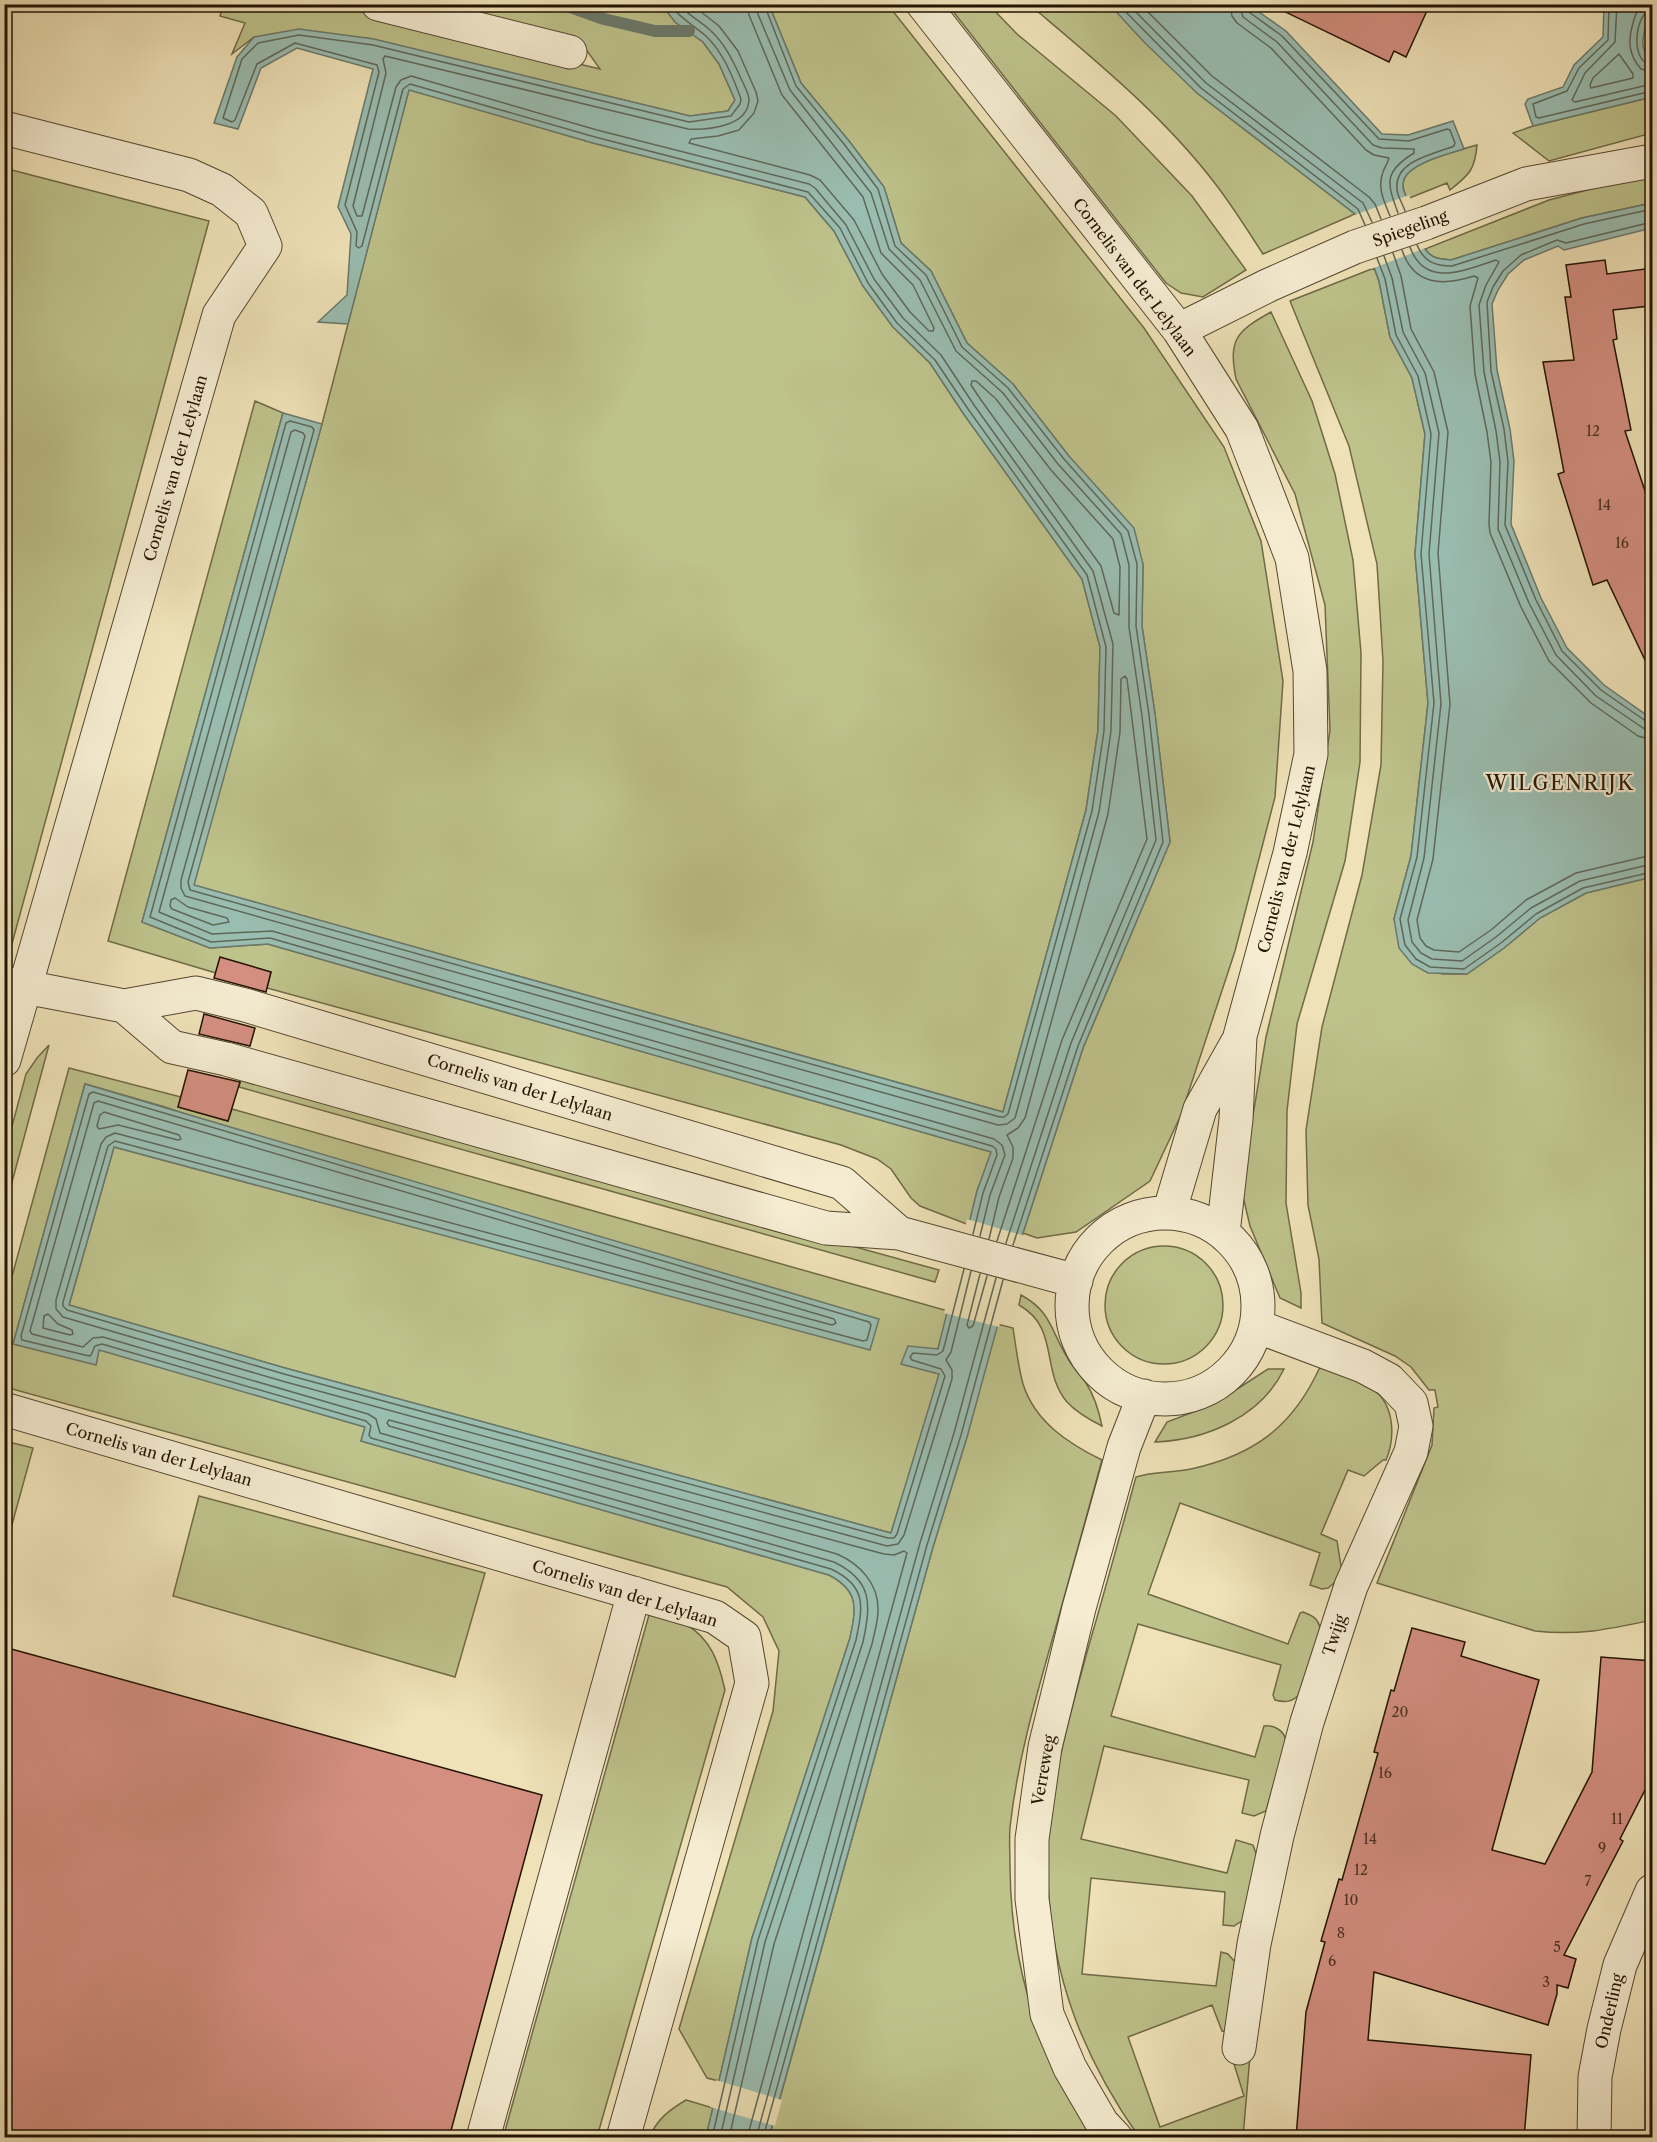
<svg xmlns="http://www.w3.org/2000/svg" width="1657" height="2142" viewBox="0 0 1657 2142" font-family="'Libre Caslon Text',serif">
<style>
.green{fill:#bec28b;stroke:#706a47;stroke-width:1.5}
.water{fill:#9abdb1;stroke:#6a796b;stroke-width:1.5}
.pier{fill:#efe2b8}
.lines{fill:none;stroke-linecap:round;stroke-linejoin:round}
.shore{stroke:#5e685a;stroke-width:1.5}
.stream{stroke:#6a796b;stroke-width:12}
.building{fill:#d48f81;stroke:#231303;stroke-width:1.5}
.minor-casing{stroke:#564730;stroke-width:35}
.minor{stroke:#f5ecd1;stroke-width:33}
.labels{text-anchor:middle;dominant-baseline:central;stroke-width:4.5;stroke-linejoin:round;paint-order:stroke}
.number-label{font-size:14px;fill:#4f3222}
.street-label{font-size:16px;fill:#231303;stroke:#f5ecd1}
.quarter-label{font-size:20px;letter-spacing:1.5px;fill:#231303;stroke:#f5ecd1}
</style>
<rect width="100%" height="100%" fill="#efe2b8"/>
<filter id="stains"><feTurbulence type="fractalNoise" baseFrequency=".00333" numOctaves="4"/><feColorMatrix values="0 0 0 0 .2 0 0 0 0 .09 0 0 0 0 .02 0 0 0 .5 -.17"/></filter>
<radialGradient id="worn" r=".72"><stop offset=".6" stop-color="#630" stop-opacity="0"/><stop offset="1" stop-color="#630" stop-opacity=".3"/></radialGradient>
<!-- green -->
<path class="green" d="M223 5H333L600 69 580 41 413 5H662L675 22 703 42 719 64 735 100 728 111 690 116 367 38 254 37 232 54 245 23 220 16Z
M769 5H888L1144 328 1224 447 1261 541 1283 681 1275 797 1235 951 1181 1115 1150 1181 1076 1232 1037 1238 1023 1233 1083 1048 1170 842 1155 714 1142 626 1143 564 1068 455 1013 384 967 343 931 271 901 243 884 187 849 141 801 83Z
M948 5H989L1017 34 1116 116 1192 196 1246 270 1203 297 1181 293 1166 283Z
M1030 5H1110L1197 93 1355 214 1263 254C1248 231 1233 207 1217 186 1164 116 1096 61 1030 5Z
M409 89 593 143 805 197 834 231 863 286 893 327 930 363 963 413 1082 579 1100 647 1098 730 1086 810 1003 1112 193 885 322 424Z
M1652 97V133L1549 161 1513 133 1533 126Z
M1477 145C1475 170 1469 175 1450 190L1447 183 1407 199C1404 192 1401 185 1405 177 1414 161 1460 150 1477 145Z
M4 168 209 221 10 951 4 949Z
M1652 173V203L1582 218 1451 260C1440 259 1432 259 1425 249L1549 200Z
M1374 268 1379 281 1390 337 1412 378 1425 434 1415 554 1428 703 1411 856 1394 919 1442 974H1467L1504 948 1540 918 1586 893 1652 877V1620C1610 1629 1579 1636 1535 1631L1377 1583 1432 1445 1434 1408 1438 1407 1435 1390H1429L1411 1367 1395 1356 1322 1323 1319 1259 1308 1205 1306 1130 1322 1027 1362 875 1381 765 1383 661 1377 564 1349 446 1290 301Z
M1271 312 1312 401 1335 474 1353 560 1361 653 1360 762 1345 861 1297 1024 1287 1111 1286 1203 1301 1293V1308L1280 1298 1250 1226 1241 1188 1266 1037 1313 842 1330 730 1325 605 1295 494 1236 379C1228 339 1237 331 1271 312Z
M255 401 283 413 142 922 210 948 268 944 992 1152 977 1191 969 1225 920 1206 911 1198 891 1169 877 1159 841 1145 267 988 271 972 221 958 216 973 108 941Z
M49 1045 5 1208V1152L26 1074 37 1058Z
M69 1068 181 1097 178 1107 228 1121 232 1109 948 1311 938 1349 902 1364 940 1374 891 1533 285 1368 69 1305 114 1147 870 1349 165 1107 85 1084 13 1344 96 1364 99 1349 365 1427 361 1441 829 1575C860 1591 856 1609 850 1638L752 1938 719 2081 707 2078 679 2029 773 1711 779 1651 763 1617 727 1587 5 1387V1302Z
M241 1078 939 1270 935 1282 239 1087Z
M1105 1305a59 59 0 1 1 118 0a59 59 0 1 1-118 0Z
M1021 1295C1051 1311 1051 1331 1067 1357 1072 1367 1080 1374 1086 1383 1095 1397 1099 1411 1102 1426 1090 1420 1077 1413 1067 1402 1040 1370 1060 1328 1019 1305Z
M997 1324 1013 1328C1016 1347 1018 1366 1023 1384 1035 1422 1069 1444 1102 1460 1087 1514 1072 1569 1057 1623 1038 1690 1018 1756 1010 1827 1009 1840 1010 1854 1010 1868 1011 1968 1039 2055 1094 2137L769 2138 933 1547 967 1437Z
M1320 1367C1339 1373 1360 1378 1375 1391 1395 1407 1395 1439 1386 1460H1383L1364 1476 1348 1470 1321 1534 1337 1541 1341 1566 1343 1567 1340 1578 1328 1588 1322 1589 1310 1585 1320 1553 1180 1503 1148 1594 1288 1644 1300 1613 1303 1612C1314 1616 1320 1620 1321 1633L1300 1694C1292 1702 1286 1703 1275 1700L1273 1695 1281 1665 1138 1624 1111 1716 1255 1757 1264 1726C1274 1725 1284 1730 1286 1741L1266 1811 1254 1816 1242 1813 1249 1780 1104 1746 1081 1839 1227 1873 1236 1840 1253 1845 1257 1856 1243 1920 1234 1926 1223 1925 1225 1892 1091 1878 1082 1974 1216 1986 1221 1952 1228 1954 1235 1962 1226 2032 1222 2031 1212 2005 1128 2037 1160 2127 1244 2096 1234 2064V2062L1250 2056 1243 2137H1139C1084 2059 1051 1976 1048 1880 1048 1868 1046 1855 1047 1843 1052 1778 1070 1715 1087 1652 1104 1594 1120 1535 1136 1477 1154 1471 1173 1473 1191 1469 1255 1455 1293 1426 1320 1367Z
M1268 1369H1284C1261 1417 1206 1440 1155 1442L1167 1422 1214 1404Z
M5 1441 33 1448 5 1550 4 1441Z
M199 1496 485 1573 455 1677 173 1596Z
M649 1615C660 1618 675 1619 685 1624 711 1638 719 1663 725 1690L597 2137 503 2138Z
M686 2100 713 2108 706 2137 650 2138C655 2120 671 2109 686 2100Z"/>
<!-- water -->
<path class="water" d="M662 5H769L801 83 849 141 884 187 901 243 931 271 967 343 1013 384 1068 455 1134 528 1143 564 1142 626 1155 714 1170 842 1083 1048 1023 1233 967 1437 933 1547 769 2137H706L752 1938 850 1638C856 1609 860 1591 829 1575L361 1441 365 1427 99 1350 96 1365 13 1344 85 1084 879 1319 870 1350 114 1147 69 1305 285 1368 891 1533 939 1374 901 1364 908 1346 938 1349 977 1191 991 1152 268 944 210 948 142 922 283 413 322 424 194 885 1003 1112 1086 810 1098 730 1100 647 1082 579 963 413 930 363 893 327 863 286 834 231 805 197 593 143 409 90 348 324 318 322 347 295 351 234 338 207 373 69 297 48 261 68 238 129 214 123 237 57 254 37 299 29 374 39 690 116 728 111 735 100 719 64 703 42 675 22Z
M1110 5H1249L1286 31 1382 134 1408 135 1453 121 1464 149C1448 154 1411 163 1404 179 1403 182 1403 185 1403 188L1425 249C1432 259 1440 259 1451 260L1582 218 1652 203V228L1564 250 1558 246 1524 260 1508 274 1498 290 1492 304 1497 370 1510 429 1514 461 1511 524 1541 598 1567 648 1604 685 1652 719V877L1586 893 1540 918 1504 948 1467 974 1428 973 1412 964 1399 948 1394 919 1411 856 1428 703 1415 554 1425 434 1412 378 1390 337 1379 281 1355 214 1197 93 1144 42Z
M1604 5H1652C1649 23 1633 46 1652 60V97L1533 126 1525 104 1528 99 1563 87 1574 65 1603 37Z"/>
<!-- pier -->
<path class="pier" d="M1409 195 1428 247 1371 269 1352 216Z
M967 1219 1025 1236 999 1327 944 1313Z
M716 2080 782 2100 775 2126 710 2107Z"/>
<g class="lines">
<!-- shore -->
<path class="shore" d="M669 4C680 18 693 25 706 36 723 52 733 77 741 99L740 104 731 116 689 122 373 45 299 35 258 43 242 59 223 118 232 122 235 120 257 64 295 43 377 65 379 72 345 205 357 232 356 246 359 248 362 246 403 89 410 84 595 137 808 192 840 228 868 283 897 323 935 360 968 409 1087 575 1106 647 1104 731 1092 811 1008 1114 1004 1117H1000L190 890 188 882 314 430 312 427 290 421 286 423 150 917 211 942 270 938 992 1146 996 1149 997 1155 983 1193 973 1234
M679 4C688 16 701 21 711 31 724 43 732 59 739 74 742 82 749 92 749 100 748 127 707 130 688 129L385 56 383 59 386 73 353 206 357 216H362L396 87 401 80 411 76 597 130 809 184 815 188 846 225 874 279 903 318 941 355 974 405 1093 571 1113 644 1111 731 1099 812 1015 1118 1007 1124 998 1125 185 896 181 888V880L305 436 303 433 295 430 291 432 159 912 212 934 272 931 994 1139 1002 1145 1005 1155 990 1195 980 1236
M691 4 719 26 738 51 756 92 758 101 754 113 739 130 718 136 691 139 689 143 810 175 820 180 854 220 882 274 910 312 929 331H933L934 328 913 285 881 253 863 197 782 95 749 15 747 4
M756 4 757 12 790 90 871 193 889 249 920 280 956 351 1003 393 1058 464 1121 534 1129 565V627L1142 716 1156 840 1071 1043 1006 1243
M764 4 796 86 844 144 878 189 895 246 926 275 962 347 1008 388 1064 459 1128 531 1137 564 1136 626 1149 715 1163 842 1078 1046 1013 1245
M1118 4 1201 88 1358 209 1365 225
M1128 4 1206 83 1363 203 1372 222
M1140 4 1212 76 1369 197 1375 204 1381 219
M1230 4 1232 16 1237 23 1271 48 1366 150 1374 155 1389 158C1388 163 1385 166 1383 172 1377 188 1384 201 1390 216
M1239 4 1243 17 1277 42 1373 145 1382 148 1414 149V153C1383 172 1387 183 1398 213
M1246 4 1249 12 1282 36 1379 139 1409 141 1447 129 1450 130 1455 143 1454 146C1435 154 1394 160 1397 189 1397 196 1403 204 1405 211
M1609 4 1608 40 1579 68 1567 91 1533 104 1536 117 1539 118 1652 91
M1617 4 1615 42 1585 73 1572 100 1575 102 1652 84
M1641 4C1637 10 1635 16 1633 23 1628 41 1628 54 1641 69L1652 72
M1652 9C1636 11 1628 62 1652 65
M1619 54 1633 74V78L1591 88 1590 85 1593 78Z
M1652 222 1566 243 1557 240 1521 255 1503 271 1493 287 1487 302 1491 371 1504 429 1508 462 1505 525 1536 600 1562 651 1601 690 1647 722 1652 723
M1417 245C1424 262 1435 266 1452 266L1584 224 1652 209
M1410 247C1425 289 1465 270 1496 260L1499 262 1486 285 1479 305 1484 372 1496 431 1500 462 1498 529 1529 603 1556 655 1596 696 1643 728 1652 731
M1402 250C1414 286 1443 286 1474 276L1478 278 1470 306 1475 374 1487 432 1491 462 1489 524 1490 533 1521 607 1549 661 1591 703 1638 736 1652 740
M1393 253 1401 276 1411 329 1434 372 1448 432 1438 553 1450 704 1433 859 1417 920 1420 938 1426 946 1434 950 1459 952 1491 930 1526 900 1576 873 1652 855
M1384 256 1392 278 1403 332 1425 373 1439 433 1429 554 1441 704 1424 858 1408 920 1412 942 1421 953 1432 959 1462 961 1496 937 1531 908 1580 881 1652 864
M1377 258 1385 279 1396 335 1418 376 1431 434 1421 554 1434 703 1417 857 1400 919 1405 945 1416 959 1430 967 1464 969 1501 943 1536 914 1583 888 1652 872
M972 381H976L996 399 1051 470 1113 539 1120 567 1119 615 1114 613 1101 566 981 400 971 385Z
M175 898 188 907 227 918 229 922 213 925 172 909 170 906 171 900Z
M104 1112 179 1135 181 1139 178 1140 118 1125 99 1129 97 1126 100 1115Z
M989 1239 999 1197 1013 1158V1147L1007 1135 1018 1128 1025 1118 1108 814 1120 732 1121 679 1125 676 1127 679 1147 839 1062 1040 997 1241
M980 1274 967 1325 969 1328 973 1326 987 1276
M48 1314 58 1324 72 1330 73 1334 70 1335 43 1328 44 1316Z
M712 2138 758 1940 856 1640C863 1606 867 1586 831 1569L371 1438 369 1435 371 1426 366 1421 102 1344 95 1346 91 1355 89 1356 22 1340 21 1336 89 1094 93 1092 164 1113 869 1322 871 1325 867 1340 863 1341 115 1141 108 1146 63 1302V1306L67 1310 284 1374 888 1538H894L897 1534 945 1376 941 1369 912 1360 910 1357 913 1353 937 1355 943 1351 964 1269
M720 2138 765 1942 863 1642C871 1604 873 1581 834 1562L380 1433 376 1419 368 1414 103 1337 93 1338 83 1347 32 1334 30 1331 94 1103 98 1101 162 1120 834 1319 836 1323 832 1325 115 1133 106 1137 101 1144 56 1300V1309L63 1317 282 1381 887 1546 898 1544 904 1535 952 1379V1370L946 1360 951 1352 971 1271
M729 2138 774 1944 872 1644C874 1634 878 1622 878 1611 879 1584 860 1564 837 1554L389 1426 387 1423 389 1420 884 1554 894 1555 904 1551 907 1553 747 2138
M756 2138 920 1543 954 1433 996 1278
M763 2138 927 1545 961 1435 1003 1280"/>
<!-- stream -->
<path class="stream" d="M562 4 604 19 655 31H689"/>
</g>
<!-- building -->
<path class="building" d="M1269 4H1430L1406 57 1394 51 1389 62Z
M1605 260 1607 274 1645 269 1650 306 1613 310 1617 339 1613 340 1631 430 1625 431 1653 515V677L1607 580 1593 585 1558 474 1564 472 1543 362 1574 360 1565 297H1571L1566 265Z
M220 957 271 972 266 992 214 978Z
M204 1014 255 1028 250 1046 199 1034Z
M188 1070 240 1082 228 1121 178 1107Z
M1412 1628 1465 1642 1461 1656 1539 1680 1492 1850 1545 1864 1592 1772 1601 1657 1653 1661V1752L1650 1780 1620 1839 1623 1841 1564 1955 1576 1959 1568 1988 1557 1985V1994L1548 2025 1374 1972 1368 2040 1531 2055 1524 2138H1296L1306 2012 1325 1942 1321 1941 1339 1879 1342 1880 1378 1753 1374 1752 1391 1690 1394 1691Z
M4 1647 542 1795 449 2138H4Z"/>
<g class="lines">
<!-- minor casing -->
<g class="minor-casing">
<path id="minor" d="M378 4 570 52
M923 4 1179 330 1242 429 1292 558 1310 671 1311 754 1290 853 1240 1036 1236 1119 1223 1233
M4 128 189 175 222 190 251 213 265 246 219 315 4 1060
M1179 330 1269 285 1355 247 1426 223 1526 184 1652 161
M4 983 124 1006 172 1047 226 1059 826 1228 899 1233 1076 1281
M124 1006 196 993 245 1005 842 1183 899 1233
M1169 1213 1200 1109 1237 1043
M1072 1306a93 93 0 1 1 186 0a93 93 0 1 1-186 0Z
M4 1409 715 1617 744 1637 752 1683 623 2138
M1239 2048 1254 1944 1277 1836 1307 1722 1351 1586 1411 1452 1416 1426 1411 1403 1389 1380 1363 1366 1256 1326
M483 2138 634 1593
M1116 2138 1102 2123 1070 2068 1047 2014 1032 1899V1839L1045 1747 1079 1608 1124 1447 1144 1396
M1594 2138 1595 2077 1604 2029 1620 1965 1652 1891"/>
</g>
<!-- minor -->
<use href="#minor" class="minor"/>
</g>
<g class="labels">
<!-- number labels -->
<g class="number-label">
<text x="1593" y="431">12</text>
<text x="1604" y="505">14</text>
<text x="1622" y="543">16</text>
<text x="1400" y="1712">20</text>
<text x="1385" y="1773">16</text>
<text x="1617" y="1819">11</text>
<text x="1370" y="1839">14</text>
<text x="1602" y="1848">9</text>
<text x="1361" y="1870">12</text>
<text x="1588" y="1881">7</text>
<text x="1351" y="1900">10</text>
<text x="1341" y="1933">8</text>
<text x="1557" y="1947">5</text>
<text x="1332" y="1961">6</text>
<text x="1546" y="1982">3</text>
</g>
<!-- street labels -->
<g class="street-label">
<text transform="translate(1410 228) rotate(-20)">Spiegeling</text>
<text transform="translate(1135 277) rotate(53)">Cornelis van der Lelylaan</text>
<text transform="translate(175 468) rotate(-74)">Cornelis van der Lelylaan</text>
<text transform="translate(1286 859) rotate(-76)">Cornelis van der Lelylaan</text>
<text transform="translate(520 1087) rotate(17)">Cornelis van der Lelylaan</text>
<text transform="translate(159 1454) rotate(16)">Cornelis van der Lelylaan</text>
<text transform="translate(625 1593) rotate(17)">Cornelis van der Lelylaan</text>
<text transform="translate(1334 1635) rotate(-72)">Twijg</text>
<text transform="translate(1043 1770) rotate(-80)">Verreweg</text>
<text transform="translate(1609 2011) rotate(-77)">Onderling</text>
</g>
<!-- quarter labels -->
<g class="quarter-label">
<text x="1560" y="783">WILGENRIJK</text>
</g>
</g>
<!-- margin -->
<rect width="1657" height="2142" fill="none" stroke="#efe2b8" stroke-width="24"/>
<rect x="6" y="6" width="1645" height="2130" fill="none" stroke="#231303" stroke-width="3"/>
<rect x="12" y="12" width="1633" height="2118" fill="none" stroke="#231303" stroke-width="1.5"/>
<rect width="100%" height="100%" filter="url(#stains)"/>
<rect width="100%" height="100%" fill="url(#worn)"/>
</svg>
